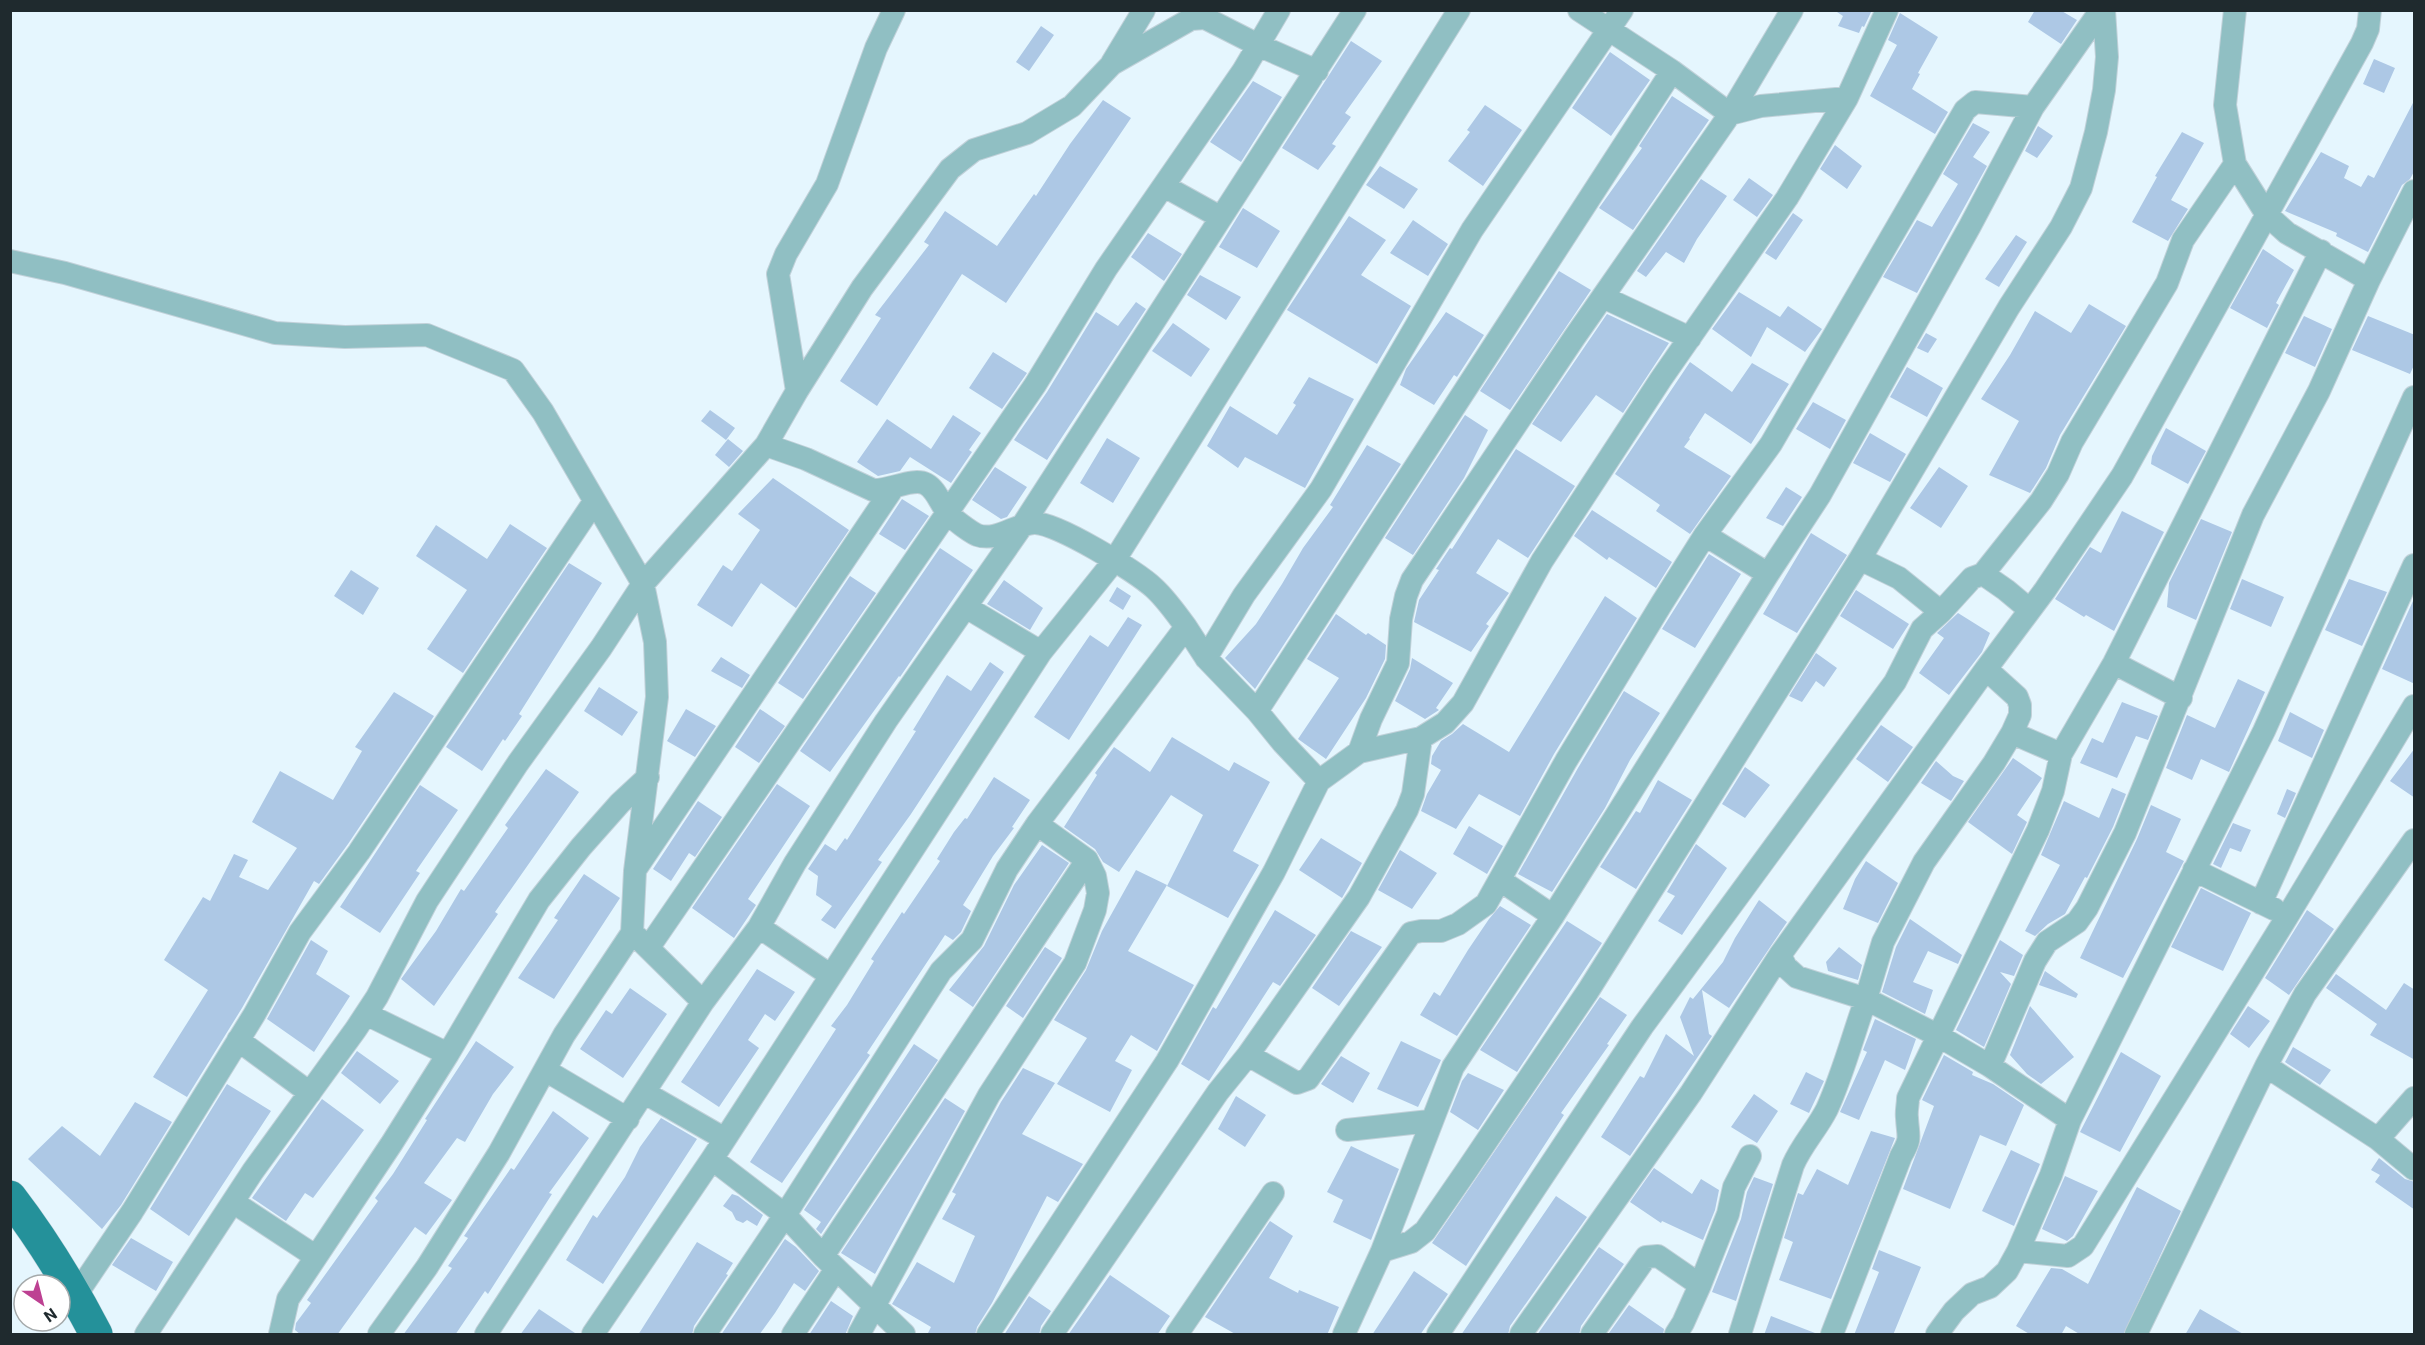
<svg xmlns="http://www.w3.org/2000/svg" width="2425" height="1345" viewBox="0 0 2425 1345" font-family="Roboto,sans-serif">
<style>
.building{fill:#adc8e5}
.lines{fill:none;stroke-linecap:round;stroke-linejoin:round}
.minor-casing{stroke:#c1d1d9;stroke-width:24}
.primary-casing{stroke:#c1d1d9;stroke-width:34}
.minor{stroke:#90bfc3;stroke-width:22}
.primary{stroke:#24919a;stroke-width:33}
</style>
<rect width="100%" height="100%" fill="#e5f6fe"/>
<!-- building -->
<path class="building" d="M1834 10H1872L1864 27 1862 26 1859 33 1838 26 1843 16Z
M2035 10H2060L2077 20 2061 44 2028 22Z
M1900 13 1938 37 1918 73 1920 74 1912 89 1948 112 1935 134 1870 96 1897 45 1888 40Z
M1041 26 1054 35 1029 71 1016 62Z
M1351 41 1382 61 1345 113 1351 117 1332 144 1336 146 1318 170 1282 148Z
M1610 52 1650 80 1611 136 1572 108Z
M2374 59 2395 68 2384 93 2363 84Z
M1253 81 1282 97 1241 162 1210 142Z
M1672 96 1709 120 1633 230 1599 208 1642 148 1639 146Z
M2415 99V170L2410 179 2402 185 2368 252 2336 236 2337 233 2285 211 2321 152 2349 166 2344 178 2361 187 2368 175 2374 178Z
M1103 100 1131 118 1006 303 962 274 877 406 840 381 881 318 875 315 929 245 924 242 945 211 997 246 1034 194 1036 196 1070 144Z
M1485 105 1522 130 1483 186 1448 161 1470 132 1467 130Z
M1973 123 1990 132 1973 157 1987 166 1917 293 1883 277 1917 220 1932 227 1958 184 1943 174Z
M2038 126 2053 136 2037 158 2025 151Z
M2182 132 2204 143 2171 200 2188 209 2168 241 2132 222 2157 177 2155 176Z
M1835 145 1862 166 1847 189 1820 169Z
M1380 166 1418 189 1404 209 1366 185Z
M1749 178 1773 195 1757 217 1733 200Z
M1701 179 1727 196 1697 239 1684 263 1666 252 1646 277 1637 271Z
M1243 208 1280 231 1257 268 1219 247Z
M1793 213 1803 220 1776 260 1765 253Z
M1349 216 1386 240 1361 275 1411 306 1377 364 1287 310Z
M1413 220 1448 244 1428 276 1390 253Z
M1148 233 1182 254 1164 281 1131 257Z
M2016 235 2027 242 1999 287 1985 279Z
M2263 249 2294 270 2276 303 2279 305 2267 328 2230 308Z
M1559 271 1591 290 1510 410 1480 391Z
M1200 275 1241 297 1226 320 1187 295Z
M1739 292 1780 317 1788 306 1822 329 1805 352 1767 327 1751 357 1712 329Z
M1136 302 1146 309 1047 460 1014 440 1047 392 1096 312 1118 326Z
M2089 304 2126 326 2060 435 2046 468 2030 493 1989 475 2019 421 1981 399 2010 355 2035 311 2071 333Z
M1446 312 1484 335 1457 377 1454 375 1434 405 1400 385 1406 369Z
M1607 314 1669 343 1623 413 1596 395 1561 442 1532 424Z
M2304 316 2332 329 2315 367 2285 353Z
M2368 316 2415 335V363L2410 374 2352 350Z
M1173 323 1210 349 1191 377 1152 351Z
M1926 333 1937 339 1928 353 1917 348Z
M993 352 1027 373 1002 409 969 388Z
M1690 362 1732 392 1752 363 1789 384 1751 444 1705 413 1689 438 1690 439 1684 447 1731 476 1690 534 1656 511 1660 505 1615 474Z
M1907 367 1943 388 1927 417 1890 397Z
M1309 377 1354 399 1305 488 1245 457 1238 468 1207 446 1230 406 1277 435 1296 405 1293 403Z
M1813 402 1846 420 1830 449 1796 429Z
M710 410 735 428 726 440 701 421Z
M953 415 981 433 969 450 972 452 951 483 910 457 900 471 878 476 857 462 887 419 931 449Z
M1465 415 1488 430 1464 478 1413 555 1385 538Z
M2166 428 2206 451 2188 484 2151 464 2152 456Z
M1870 433 1906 454 1890 482 1853 463Z
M1107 438 1140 458 1113 503 1080 483Z
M728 439 743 451 729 467 715 455Z
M1367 445 1401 464 1255 689 1225 658 1256 624 1282 584 1303 548 1333 507 1330 505Z
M1516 449 1575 486 1528 558 1498 539 1476 573 1509 593 1486 624 1489 626 1471 652 1414 622 1419 600 1439 570 1436 569 1450 548 1452 549Z
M995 467 1027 487 1007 517 1001 519 972 500Z
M1939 467 1968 486 1941 528 1910 508Z
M773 478 849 530 796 608 761 583 732 627 697 605 723 565 732 571 760 530 738 514Z
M1786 487 1802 497 1783 526 1766 518Z
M902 499 929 516 905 550 879 534Z
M1592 510 1672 562 1656 588 1609 557 1607 560 1574 536Z
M2122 511 2164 532 2114 631 2086 615 2084 617 2055 599 2090 547 2101 553Z
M2201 519 2232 532 2196 620 2167 607 2169 583Z
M510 524 547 548 463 673 427 649 467 590 416 556 436 525 487 559Z
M1811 533 1847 555 1797 633 1763 614Z
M940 548 973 570 900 677 899 676 830 772 800 751Z
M1709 554 1741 574 1695 648 1662 629Z
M569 563 602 583 519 714 522 716 505 741 503 739 482 771 446 747Z
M351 570 379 588 363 615 334 596Z
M850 576 876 593 803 699 778 683Z
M2242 579 2284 597 2271 627 2230 609Z
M2349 579 2387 592 2362 646 2325 630Z
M1004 580 1043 608 1030 630 987 604Z
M1117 587 1131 596 1123 610 1109 601Z
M1856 590 1909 624 1893 649 1840 616Z
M1605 596 1637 618 1554 754 1520 816 1479 794 1456 829 1421 811 1427 794 1441 770 1431 764 1432 756 1441 741 1452 734 1463 724 1509 752Z
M2413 601 2415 602V684L2382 669Z
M1958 613 1990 633 1982 652 1949 695 1919 673 1944 638 1937 633Z
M1336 614 1366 635 1368 633 1386 645 1385 659 1366 698 1326 759 1298 739 1339 678 1307 659Z
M1128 617 1142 625 1069 740 1034 717 1090 635 1108 647Z
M1816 653 1837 668 1824 687 1816 681 1802 702 1789 696Z
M721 657 750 675 742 688 711 671Z
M1412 658 1453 683 1436 708 1439 710 1425 719 1395 701 1410 669Z
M990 662 1004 672 911 814 878 860 882 862 835 929 821 920 832 906 816 895 818 876 808 869 825 844 836 851 845 838 847 840 916 731 913 730 947 675 971 691Z
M2238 679 2265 692 2229 772 2201 759 2192 780 2166 768 2187 715 2215 728Z
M599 687 638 712 622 736 584 711Z
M1624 691 1660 713 1630 760 1605 808 1552 892 1518 874 1578 768Z
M394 692 434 716 348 844 319 884 314 881 242 1008 187 1097 153 1077 208 990 164 960 203 897 210 901 234 854 248 860 239 877 268 890 297 848 252 822 280 771 333 800 362 751 355 747Z
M2122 702 2158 716 2148 740 2136 736 2117 778 2080 763 2092 738 2103 743Z
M686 709 716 726 695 757 667 741Z
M760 709 785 726 759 763 735 747Z
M2290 712 2324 730 2312 758 2278 741Z
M1881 725 1913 747 1888 782 1856 759Z
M1172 737 1229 771 1234 762 1270 782 1233 851 1259 865 1228 918 1167 886 1203 815 1171 795 1119 872 1103 862 1095 849 1064 827 1097 775 1095 773 1114 747 1150 772Z
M2415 748V798L2390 781Z
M2013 758 2042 778 2017 815 2027 822 2012 854 1968 822Z
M1936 761 1953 776 1964 781 1951 801 1921 783Z
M1745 767 1770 785 1745 818 1722 804Z
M546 769 579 792 495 912 498 914 434 1006 401 979 436 931 461 889 464 891 508 828 505 825Z
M994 777 1030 800 1012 827 1014 828 993 856 963 905 971 911 961 932 953 940 945 935 867 1053 870 1055 782 1183 750 1162 836 1029 831 1026 847 1005 874 961 871 959 902 912 904 914 940 861 937 859 954 832 965 818 967 819Z
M1658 780 1692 800 1636 889 1600 867 1636 811 1640 813Z
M777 784 810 806 748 899 756 905 734 938 692 908Z
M420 785 458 810 416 871 420 873 380 933 340 907Z
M2112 788 2126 794 2113 827 2087 878 2085 877 2065 914 2048 924 2035 936 2025 931 2060 865 2041 855 2064 801 2099 818Z
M2287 789 2296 793 2285 818 2277 814Z
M698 801 722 817 695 857 689 853 671 881 653 869Z
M2151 805 2181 819 2166 852 2184 861 2123 978 2080 958 2137 839Z
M2233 823 2251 830 2241 852 2230 848 2221 868 2213 864Z
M1469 826 1503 846 1487 874 1453 854Z
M1321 838 1362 863 1342 898 1299 870Z
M1696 844 1727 868 1682 935 1658 921 1675 896 1667 892Z
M1042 845 1069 863 973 1007 949 990 984 946 1014 885Z
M1400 850 1437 873 1412 909 1378 890Z
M1866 861 1898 883 1878 923 1843 909 1855 879Z
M1136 870 1167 885 1128 951 1194 985 1157 1051 1131 1035 1115 1061 1132 1070 1110 1112 1057 1084 1087 1038 1054 1020 1086 970 1102 931Z
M584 874 620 898 554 999 518 978 558 920 554 918Z
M2201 888 2251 913 2223 971 2171 947Z
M1759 900 1787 922 1729 1008 1702 990 1709 1034 1712 1036 1630 1156 1601 1137 1640 1076 1644 1078 1666 1034 1694 1056 1680 1017 1690 997 1693 999 1723 962 1735 938Z
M1500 906 1531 925 1457 1036 1420 1015 1434 992 1440 996 1468 950 1489 919Z
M1275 910 1316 935 1280 986 1273 982 1209 1081 1181 1064 1213 1007 1216 1009Z
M2307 910 2334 929 2289 995 2265 978Z
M1910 919 1962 955 1958 964 1928 951 1913 982 1933 990 1925 1014 1882 992 1896 947Z
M1567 921 1602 943 1517 1072 1480 1050Z
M1351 931 1382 947 1339 1006 1312 988Z
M311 940 328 951 316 974 350 996 314 1052 267 1019Z
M2000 940 2023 955 2014 976 2000 972 2011 984 1984 1047 1956 1030Z
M1045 947 1062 958 1023 1018 1006 1006Z
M1839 947 1862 965 1858 980 1828 971 1826 962Z
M757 969 795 992 775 1021 765 1014 748 1040 759 1048 719 1107 681 1082Z
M2045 971 2078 994 2076 998 2039 985Z
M2336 974 2386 1010 2404 983 2415 990V1060L2370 1035 2377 1024 2326 988Z
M630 988 667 1014 623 1078 580 1049 606 1010 612 1014Z
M1600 997 1627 1015 1607 1044 1609 1045 1561 1113 1564 1115 1466 1266 1432 1243Z
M2030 1006 2074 1057 2041 1084 2027 1074 2010 1055Z
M2248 1006 2270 1021 2249 1048 2230 1034Z
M1875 1019 1916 1039 1905 1070 1885 1060 1859 1120 1840 1112 1867 1052 1863 1050Z
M476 1041 514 1067 493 1094 465 1142 457 1138 424 1183 452 1200 426 1235 415 1227 337 1335H301L295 1330 296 1323 311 1303 307 1300 378 1201 375 1198 393 1174 427 1120 425 1119Z
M1401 1041 1441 1060 1418 1107 1377 1089Z
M914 1044 938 1060 821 1234 816 1229 821 1222 804 1210Z
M2293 1047 2331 1070 2320 1085 2285 1062Z
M357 1051 399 1081 380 1104 341 1073Z
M2121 1052 2161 1076 2120 1152 2080 1132Z
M1944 1055 1973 1072 1972 1075 1993 1084 2024 1105 2006 1146 1980 1135 1950 1209 1903 1189 1934 1106 1922 1100Z
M1341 1056 1370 1073 1353 1103 1321 1084Z
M1023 1068 1055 1083 1022 1134 1083 1164 1058 1202 1047 1196 992 1303 977 1327 975 1335H927L931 1327 892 1304 917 1262 954 1283 975 1236 942 1219 956 1194 952 1192 1001 1102Z
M1806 1072 1824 1081 1809 1113 1790 1104Z
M1468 1073 1504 1090 1478 1130 1450 1112 1462 1081Z
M227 1084 271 1111 189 1236 150 1209Z
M1754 1094 1778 1111 1757 1143 1731 1127Z
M1236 1096 1266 1115 1245 1147 1218 1129Z
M945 1098 965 1111 875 1274 841 1253Z
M322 1099 364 1130 313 1198 305 1193 286 1221 252 1198Z
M135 1102 172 1122 121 1205 102 1229 28 1159 62 1126 100 1156Z
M553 1111 589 1138 549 1193 552 1194 488 1294 485 1291 455 1335H403L452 1268 448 1266 468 1238 464 1236 511 1168 514 1170Z
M661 1118 697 1139 603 1284 566 1260 593 1215 597 1218 625 1177 640 1147Z
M1871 1131 1895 1138 1831 1299 1779 1280 1793 1242 1784 1238 1798 1193 1803 1195 1817 1169 1848 1185Z
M1351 1146 1399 1169 1371 1240 1333 1222 1343 1200 1327 1192Z
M2011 1150 2040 1164 2014 1226 1982 1211Z
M2379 1158 2405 1179 2415 1182V1210L2375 1182 2380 1175 2371 1170Z
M1654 1168 1692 1194 1701 1179 1719 1190 1715 1210 1703 1240 1662 1221 1661 1223 1630 1202Z
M2065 1176 2098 1191 2073 1236 2067 1241 2042 1229Z
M1754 1177 1773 1184 1736 1301 1712 1292 1741 1219 1747 1192Z
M2137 1187 2181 1211 2123 1335H2081L2066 1326 2061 1335H2031L2016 1326 2051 1268 2062 1269 2088 1284Z
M732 1194 738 1196 763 1215 757 1226 747 1220 743 1223 736 1220 732 1212 723 1206Z
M1556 1196 1587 1217 1510 1326 1508 1335H1461Z
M1270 1221 1293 1236 1269 1278 1298 1293 1299 1290 1339 1307 1327 1335H1237L1205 1317Z
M131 1238 173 1262 156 1291 112 1265Z
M785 1239 796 1247 819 1271 805 1291 794 1283 775 1313 759 1335H721Z
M697 1242 733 1263 726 1274 728 1275 694 1326 692 1335H638Z
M1599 1247 1624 1264 1581 1326 1579 1335H1537Z
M1879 1250 1921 1267 1893 1335H1854L1879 1272 1872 1269Z
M1414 1271 1448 1294 1420 1335H1372Z
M1110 1275 1170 1316 1157 1335H1068Z
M1029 1296 1051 1311 1041 1326 1039 1335H1004Z
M831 1301 853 1316 845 1335H809Z
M1629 1305 1664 1329 1663 1335 1609 1333Z
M539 1309 578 1335H520Z
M2200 1309 2245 1335H2185Z
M1771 1316 1815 1333V1335H1764Z"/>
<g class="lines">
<!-- minor casing -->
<g class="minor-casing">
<path id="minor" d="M1579 10 1672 71 1730 114 1761 106 1847 98 1887 10
M1112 63 1144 10
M2235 164 2267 215 2287 233 2369 280
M1164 186 1220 217
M10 261 65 273 275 333 345 337 427 335 513 370 543 412 643 584 601 648 518 763 427 901 377 997 356 1029 253 1171 146 1334
M1603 297 1690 338
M797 391 862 288 950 169 974 150 1027 133 1072 106 1112 64 1191 19 1205 18 1260 46 1317 71
M1705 535 1768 574
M1983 574 2006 590 2030 610
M966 607 1041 652
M1941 612 1972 578 1983 574 2041 501 2058 474 2072 442 2167 283 2183 240 2235 164 2225 105 2235 10
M1186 627 1206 658 1257 711 1283 743 1319 781
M1206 658 1244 595 1321 489 1472 230 1622 10
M2114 663 2181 698
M1257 711 1672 71
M1359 752 1371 719 1398 663 1401 619 1406 596 1412 580 1574 338 1730 114 1792 10
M2061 754 2114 663 2321 251
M637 867 893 488
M2194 870 2274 909
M1500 880 1553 916
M2261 903 2414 565
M759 927 830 975
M638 938 703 1002
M649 947 1035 385 1106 269 1243 71 1279 10
M366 1014 448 1054
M238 1040 310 1093
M1248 1055 1297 1083 1308 1079 1411 933 1421 931H1441L1458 924 1486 904 1566 761 1662 603 1705 535 1771 444 1965 110 1975 102 2033 107
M1990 1066 2035 961 2047 942 2077 922 2087 908 2125 833 2253 515 2319 391 2369 280 2414 191
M2266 1066 2378 1139 2414 1098
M545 1070 628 1119
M645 1093 725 1139
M2070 1120 1990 1066 1937 1035 1866 999 1883 942 1924 862 1994 763 2012 733 2020 715V705L2017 697 1986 669 2045 590 2122 476 2362 43 2368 29 2370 10
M1347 1130 1430 1121
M2378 1139 2414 1169
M712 1159 785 1215 823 1256 904 1334
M233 1202 315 1256
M1382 1251 1411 1242 1425 1231 1467 1170 1588 991 1860 559
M2018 1251 2051 1175 2070 1120 2264 731 2414 397
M823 1256 1087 860
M76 1295 132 1212 254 1015 300 932 359 852 594 502
M280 1334 288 1299 392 1143 448 1054 539 900 581 847 620 803 648 777
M379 1334 427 1267 499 1153 564 1035 632 933 635 871 657 697 655 642 643 584 766 445 797 391 778 274 786 254 827 184 876 48 894 10
M486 1334 703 1002 759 927 795 863 886 721 1022 526 1355 10
M593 1334 712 1159 1041 652 1114 561 1459 10
M705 1334 785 1215 941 971 972 940 1007 869 1037 824 1186 627C1176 613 1166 599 1154 588 1137 572 1056 522 1034 523 1015 524 997 542 977 535 969 531 954 520 948 513 940 504 937 490 926 484 913 477 890 491 873 490L806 459 766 445
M793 1334 836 1269
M859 1334 989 1095 1075 963 1095 910 1098 893 1095 876 1087 860 1037 824
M988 1334 1167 1061 1274 872 1319 781 1359 752 1421 738 1445 723 1463 703 1542 561 1661 379 1787 198 1847 98
M1052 1334 1218 1092 1248 1055 1359 897 1407 810 1413 794 1421 738
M1177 1334 1273 1193
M1344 1334 1382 1251 1453 1067 1553 916 1768 574 1820 495 1970 226 2033 107 2101 10
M1438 1334 1642 1027 1895 682 1922 629 1941 612 1899 578 1860 559 2009 307 2061 227 2081 188 2096 132 2104 90 2107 57 2104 10
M1521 1334 1691 1093 1780 955 1986 669
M1592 1334 1646 1257 1658 1256 1700 1285
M1676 1334 1683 1323 1700 1285 1728 1214 1734 1187 1750 1156
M1740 1334 1793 1165C1802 1144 1817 1129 1827 1109 1843 1074 1853 1035 1866 999L1797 977 1786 967 1780 955
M1832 1334 1901 1156C1912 1137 1908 1138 1907 1118 1906 1111 1908 1105 1908 1098L2038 830 2053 791 2061 754 2012 733
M1937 1334 1954 1311 1972 1294 1990 1287 2007 1271 2018 1251 2068 1256 2083 1246 2287 917 2414 706
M2136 1334 2266 1066 2305 994 2414 840"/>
</g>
<!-- primary casing -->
<g class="primary-casing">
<path id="primary" d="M10 1197C43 1240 71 1286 96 1334"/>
</g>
<!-- minor -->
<use href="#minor" class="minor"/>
<!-- primary -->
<use href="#primary" class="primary"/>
</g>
<!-- border -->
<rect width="2425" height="1345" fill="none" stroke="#1f2a2e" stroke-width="24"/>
<!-- north arrow -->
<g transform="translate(42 1303) rotate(145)"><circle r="28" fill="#ffffff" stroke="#a5aaab" stroke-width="1.5"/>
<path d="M0-4.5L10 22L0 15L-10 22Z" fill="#bd4192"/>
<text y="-9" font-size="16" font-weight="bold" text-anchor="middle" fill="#1f2a2e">N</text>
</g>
</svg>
